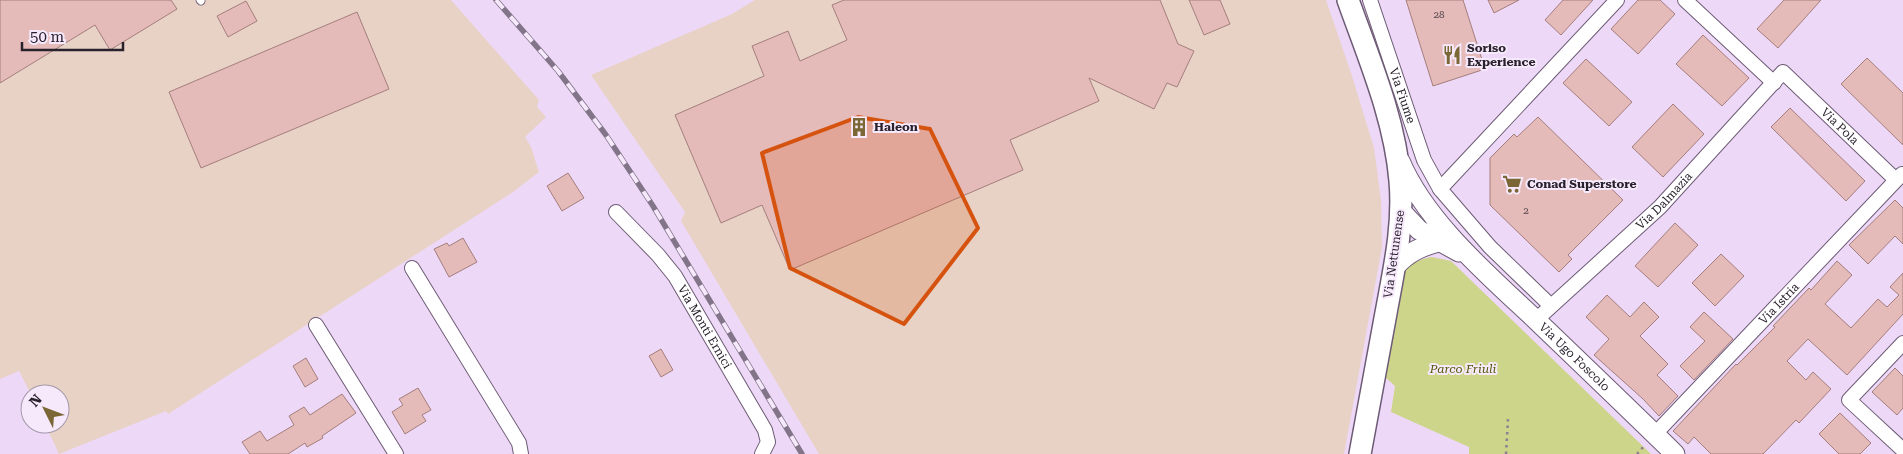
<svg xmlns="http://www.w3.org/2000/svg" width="1903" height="454" viewBox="0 0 1903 454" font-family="'Roboto Serif',serif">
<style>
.industrial{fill:#e8d2c6}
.green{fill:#cdd58b}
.building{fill:#e4bbb9;stroke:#a47e7d}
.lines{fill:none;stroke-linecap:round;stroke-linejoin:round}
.lane-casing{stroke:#6d5b75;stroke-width:9}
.street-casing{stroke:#6d5b75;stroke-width:16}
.secondary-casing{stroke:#6d5b75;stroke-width:21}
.primary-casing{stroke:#6d5b75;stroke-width:24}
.path{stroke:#8d7e93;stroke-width:2.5;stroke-dasharray:2.5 4;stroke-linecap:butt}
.lane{stroke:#fff;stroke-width:7}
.street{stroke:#fff;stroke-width:14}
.secondary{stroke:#fff;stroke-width:19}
.primary{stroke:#fff;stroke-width:21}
.rail-casing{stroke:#837589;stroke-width:5.5}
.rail{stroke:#f6e9fc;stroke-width:4;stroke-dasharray:11;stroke-linecap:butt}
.marked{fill:#d5530f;fill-opacity:0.2;stroke:#d5530f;stroke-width:4;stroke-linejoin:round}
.labels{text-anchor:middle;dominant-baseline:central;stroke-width:4;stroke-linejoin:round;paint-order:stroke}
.number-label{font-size:10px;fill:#58484f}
.poi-label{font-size:12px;font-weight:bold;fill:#29212c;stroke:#f6e9fc;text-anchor:start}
.street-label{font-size:12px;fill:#29212c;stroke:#f6e9fc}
.park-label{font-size:12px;font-style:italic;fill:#535908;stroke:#f6e9fc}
</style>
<rect width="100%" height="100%" fill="#eed8f7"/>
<!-- industrial -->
<path class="industrial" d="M0 0H451L539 100 537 107 546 117 525 137 531 147 539 172 513 192 168 414 166 411 59 454 45 424H60V394H31L19 371 0 379Z
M755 0H1326L1351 73 1374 148 1381 200 1382 247 1344 454H819L681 221 685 212 591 75 732 14Z"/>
<!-- green -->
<path class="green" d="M1432 257 1451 261 1651 454H1469V447L1391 412 1395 386 1384 376 1403 275C1409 263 1420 259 1432 257Z"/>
<!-- building -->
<path class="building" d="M0 0H171L177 9 110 50 95 25 0 83Z
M844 0H1160L1178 44 1194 51 1177 87 1167 83 1154 109 1089 78 1099 101 1010 140 1023 170 790 270 762 205 721 223 675 115 764 76 752 46 788 31 800 61 847 40 832 5Z
M1189 0H1220L1230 24 1204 35Z
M1406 0H1463L1485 69 1433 86Z
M1488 0H1519L1494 13Z
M1563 0H1593L1561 35 1545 20Z
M1638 0H1660L1675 14 1638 54 1611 29Z
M1784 0H1821L1778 48 1757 29Z
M246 1 257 21 228 37 217 16Z
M357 12 389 89 201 168 169 92Z
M1703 35 1749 78 1722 106 1676 64Z
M1867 58 1903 93V145L1841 84Z
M1586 59 1632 102 1609 126 1563 83Z
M1673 104 1704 134 1663 177 1632 147Z
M1790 108 1865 181 1846 201 1771 127Z
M1538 117 1623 200 1568 255 1572 259 1559 272 1490 205V158L1514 134 1517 137Z
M568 173 584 198 562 211 547 186Z
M1895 200 1903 208V244L1895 236 1868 264 1849 245Z
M1675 223 1698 245 1658 287 1635 266Z
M463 238 477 262 449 277 434 249 447 243 449 246Z
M1721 254 1744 276 1715 306 1692 283Z
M1837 261 1852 275 1825 304 1851 328 1878 299 1887 307 1899 295 1890 287 1903 273V314L1847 375 1808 339 1787 361 1806 380 1813 372 1831 389 1799 423 1796 420 1763 454H1711L1694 437 1688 444 1673 431 1736 364 1737 365 1775 327 1773 326 1809 288 1811 290Z
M1607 295 1630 317 1644 302 1659 317 1640 336 1668 364 1657 375 1678 396 1659 416 1643 399 1594 355 1609 339 1586 317Z
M1704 312 1733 339 1694 380 1680 366 1705 341 1690 327Z
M661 349 673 370 661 377 649 356Z
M306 358 318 379 305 387 293 366Z
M1895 368 1903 376V408L1897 415 1872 392Z
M418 388 431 410 422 415 426 421 405 434 392 412 403 405 399 399Z
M342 394 356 413 322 436 323 438 307 447 305 443 288 454H250L242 442 260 431 267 441 294 425 289 416 304 407 310 415Z
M1840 413 1871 443 1860 454H1839L1819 434Z"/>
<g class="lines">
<!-- lane casing -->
<g class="lane-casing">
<path id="lane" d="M200 0 201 1"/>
</g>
<!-- street casing -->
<g class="street-casing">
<g id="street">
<path id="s1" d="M1370 0 1424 160 1440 189"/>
<path d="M1685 0 1774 83"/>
<path id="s2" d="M616 212 658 255 675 276 765 430 768 442 762 454"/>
<path d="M412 268 519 443 521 454"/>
<path d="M1550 305 1490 247 1440 189 1617 0"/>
<path id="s3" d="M1536 320 1660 207 1783 72 1896 180"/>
<path d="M316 325 396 454"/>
<path d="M1903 343 1849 400 1903 450"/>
<path id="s4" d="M1655 434 1902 174"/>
</g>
</g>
<!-- secondary casing -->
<g class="secondary-casing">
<g id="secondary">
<path id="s5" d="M1400 161C1425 221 1488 275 1535 319 1582 364 1629 409 1675 454"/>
<path d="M1401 211 1419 230 1459 252"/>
<path d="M1395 267C1408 252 1422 246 1442 241"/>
</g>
</g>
<!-- primary casing -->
<g class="primary-casing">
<path id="primary" d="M1348 0C1369 59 1395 119 1400 181 1404 226 1394 269 1386 313 1377 360 1369 407 1360 454"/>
</g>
<!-- path -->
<path class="path" d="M1506 454 1508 419
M1637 454 1644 446"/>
<!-- lane -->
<use href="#lane" class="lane"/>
<!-- street -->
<use href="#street" class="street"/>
<!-- secondary -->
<use href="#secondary" class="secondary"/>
<!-- primary -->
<use href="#primary" class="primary"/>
<!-- rail casing -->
<g class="rail-casing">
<path id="rail" d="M496 0 558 71 606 135 653 206 802 454"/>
</g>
<!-- rail -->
<use href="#rail" class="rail"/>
</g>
<!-- marked area -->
<path class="marked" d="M858 117 930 129 978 228 904 324 790 268 762 153Z"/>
<!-- icons -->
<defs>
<g id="restaurant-bare" transform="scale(1.5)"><path d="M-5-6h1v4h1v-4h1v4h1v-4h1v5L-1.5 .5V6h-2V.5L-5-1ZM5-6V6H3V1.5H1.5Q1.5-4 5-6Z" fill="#7b6736" stroke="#f6e9fc" stroke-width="2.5" paint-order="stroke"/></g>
<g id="building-bare" transform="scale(1.5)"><path d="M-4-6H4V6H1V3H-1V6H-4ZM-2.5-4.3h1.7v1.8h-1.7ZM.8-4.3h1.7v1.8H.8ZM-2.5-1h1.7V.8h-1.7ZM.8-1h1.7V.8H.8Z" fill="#7b6736" stroke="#f6e9fc" stroke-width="2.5" paint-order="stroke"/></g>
<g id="supermarket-bare" transform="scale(1.5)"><path d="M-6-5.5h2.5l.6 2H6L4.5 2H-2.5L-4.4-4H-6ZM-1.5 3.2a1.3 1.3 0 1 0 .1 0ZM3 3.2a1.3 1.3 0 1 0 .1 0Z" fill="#7b6736" stroke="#f6e9fc" stroke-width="2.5" paint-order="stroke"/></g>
</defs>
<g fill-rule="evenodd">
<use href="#restaurant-bare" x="1452" y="55"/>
<use href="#building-bare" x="859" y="127"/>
<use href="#supermarket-bare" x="1512" y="184"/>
</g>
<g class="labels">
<!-- number labels -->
<g class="number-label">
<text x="1439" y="14">28</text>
<text x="1526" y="210">2</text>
</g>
<!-- poi labels -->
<g class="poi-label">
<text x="1467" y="48">Soriso<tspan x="1467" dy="14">Experience</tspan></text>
<text x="874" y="127">Haleon</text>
<text x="1527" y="184">Conad Superstore</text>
</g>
<!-- street labels -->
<g class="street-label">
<text stroke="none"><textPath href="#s1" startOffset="101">Via Fiume</textPath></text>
<text stroke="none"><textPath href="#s3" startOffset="429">Via Pola</textPath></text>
<text stroke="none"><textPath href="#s3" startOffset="175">Via Dalmazia</textPath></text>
<text transform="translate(1394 254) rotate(-82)">Via Nettunense</text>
<text stroke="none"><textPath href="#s4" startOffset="180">Via Istria</textPath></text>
<text stroke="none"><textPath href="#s2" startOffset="146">Via Monti Ernici</textPath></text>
<text stroke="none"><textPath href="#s5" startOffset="264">Via Ugo Foscolo</textPath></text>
</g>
<!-- park labels -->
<g class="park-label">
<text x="1463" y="369">Parco Friuli</text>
</g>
</g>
<!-- north arrow -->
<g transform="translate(45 409) rotate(312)"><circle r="24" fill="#f6e9fc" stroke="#a499a9"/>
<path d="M0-4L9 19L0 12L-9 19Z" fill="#7b6736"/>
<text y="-8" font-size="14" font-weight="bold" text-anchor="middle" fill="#29212c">N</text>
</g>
<!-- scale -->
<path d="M22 42v8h101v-8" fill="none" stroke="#29212c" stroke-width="2.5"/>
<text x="30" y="42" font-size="15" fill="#29212c" stroke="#f6e9fc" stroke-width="4" paint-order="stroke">50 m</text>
</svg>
